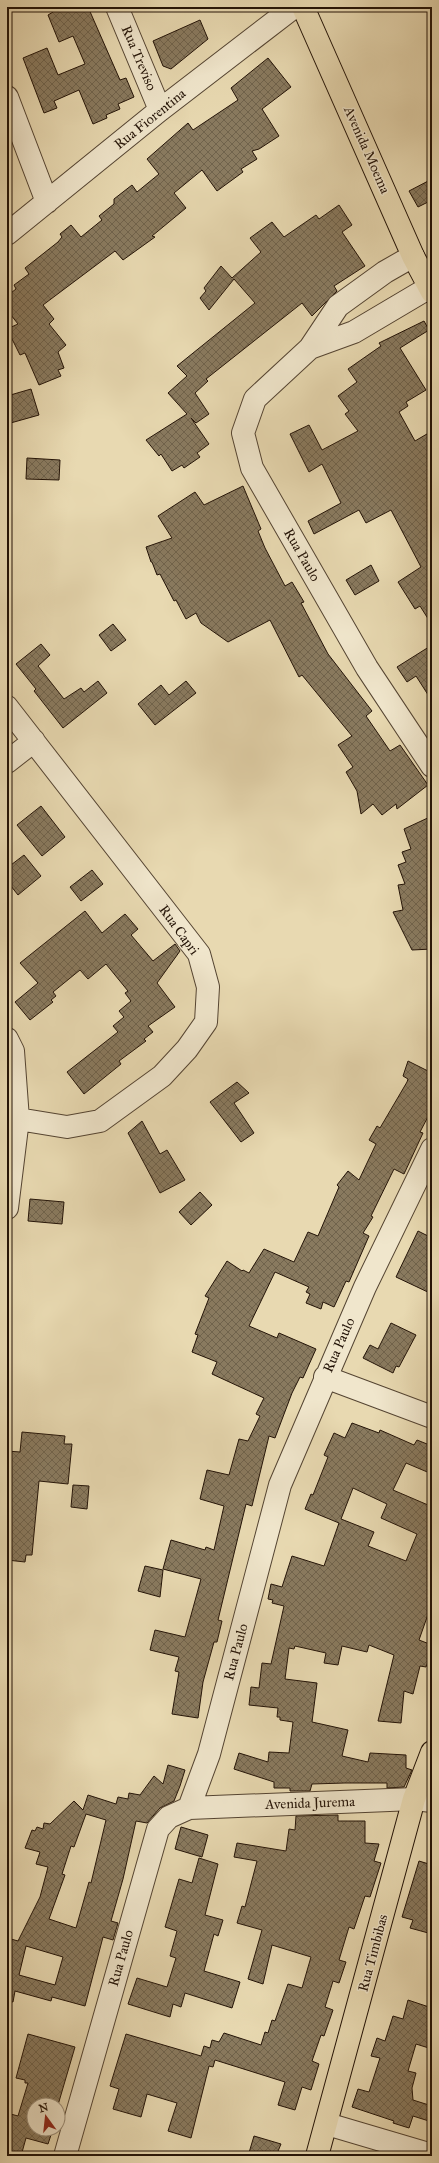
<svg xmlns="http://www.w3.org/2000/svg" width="439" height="2163" viewBox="0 0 439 2163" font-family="'IM FELL Great Primer',serif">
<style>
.building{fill:url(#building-cross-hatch);stroke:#231307;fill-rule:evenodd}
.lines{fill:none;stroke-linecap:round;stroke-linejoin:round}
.minor-casing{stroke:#544432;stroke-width:24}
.major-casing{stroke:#231307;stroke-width:24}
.minor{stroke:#f0e6cc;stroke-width:22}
.major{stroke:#e8d9b1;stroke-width:22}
.labels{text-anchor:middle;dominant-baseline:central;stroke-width:3;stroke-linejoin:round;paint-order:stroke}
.street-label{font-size:14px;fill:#231307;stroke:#f0e6cc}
</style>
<defs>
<pattern id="building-cross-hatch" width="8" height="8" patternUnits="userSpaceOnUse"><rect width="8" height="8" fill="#897a5f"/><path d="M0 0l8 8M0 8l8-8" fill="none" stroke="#70634c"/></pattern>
</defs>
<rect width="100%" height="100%" fill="#e8d9b1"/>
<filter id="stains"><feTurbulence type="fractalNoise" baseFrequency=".005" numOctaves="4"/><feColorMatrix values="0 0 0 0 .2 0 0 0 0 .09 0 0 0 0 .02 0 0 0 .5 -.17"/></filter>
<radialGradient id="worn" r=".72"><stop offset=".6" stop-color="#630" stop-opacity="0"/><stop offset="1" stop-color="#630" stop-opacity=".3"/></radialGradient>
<!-- building -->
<path class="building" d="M51 7H88L120 80 126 78 134 97 118 104 120 109 106 115 107 118 93 124 79 90 54 101 57 108 44 113 23 58 47 48 58 75 85 64 73 36 59 42 48 15 53 12Z
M200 20 208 39 171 69 163 66 153 41Z
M268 58 291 87 262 109 279 136 259 149 252 151 257 159 241 169 243 172 217 191 202 170 174 193 186 208 152 236 155 237 123 260 115 251 43 305 54 319 49 324 66 345 58 352 64 368 58 370 61 376 39 385 25 353 20 355 7 329 18 324 7 310V296L16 289 14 285 29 274 25 268 58 242 62 237 60 234 71 225 81 237 102 220 99 216 114 204V199L132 185 137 192 159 174 147 159 188 123 193 130 238 100 231 88Z
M432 179V200L418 207 409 191Z
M339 205 352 225 342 232 365 266 334 286 337 291 312 316 302 303 206 379 208 381 195 393 209 414 196 423 191 418 209 444 197 453 200 457 184 468 182 465 172 471 161 454 159 456 146 440 187 414 168 393 187 376 177 366 255 303 234 279 209 310 200 298 206 291 204 288 221 266 232 278 261 252 250 238 272 222 284 237 316 215 319 219Z
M424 321 429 330 400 348 426 390 406 402 408 406 399 412 415 441 432 431V625L420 606 415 609 398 582 421 567 391 510 366 523 359 510 314 534 308 521 341 503 322 464 309 472 290 434 309 425 322 450 358 431 345 414 349 411 338 396 357 382 348 369 381 346 379 343Z
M31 389 39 415 7 424V396Z
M27 458 60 460 59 480 26 479Z
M243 486 261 529 258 531 265 548 285 586 292 582 304 602 301 603 328 654 372 711 366 716 390 751 400 745 428 785 397 809 396 804 382 815 373 804 361 814 357 791 346 772 353 767 338 745 352 736 302 675 299 677 270 620 228 642 201 623 196 613 186 619 176 600 174 601 160 574 157 575 152 562H151L146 547 172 538 158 516 195 492 204 505Z
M371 565 379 581 355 595 346 580Z
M113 624 126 640 111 651 99 635Z
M41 644 50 655 38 666 64 699 81 688 84 692 98 681 107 693 63 728 34 691 36 689 16 664Z
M432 645V701L416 676 407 682 397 667Z
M186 681 196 693 155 725 138 704 161 685 169 695Z
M41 806 65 837 42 856 17 825Z
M432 816V864L427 866 432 885V949L412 950 393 912 403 910 398 885 405 884 398 865 406 862 402 852 411 849 404 829Z
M24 855 41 876 18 895 7 881V868Z
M92 870 103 884 81 901 70 887Z
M85 911 102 933 125 914 138 929 131 935 153 961 175 944 180 951 157 983 175 1007 148 1026 153 1032 144 1039 146 1041 119 1061 121 1064 84 1094 67 1072 118 1032 113 1026 124 1017 119 1011 131 1001 125 993 128 991 106 964 88 979 80 970 53 992 56 996 51 1000 53 1002 30 1020 15 1002 38 983 20 963Z
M408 1061 432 1073V1109L420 1132 423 1133 404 1174 394 1169 371 1216 373 1217 363 1233 369 1236 349 1282 346 1281 334 1307 323 1302 321 1309 306 1303 310 1294 306 1292 309 1287 275 1272 249 1326 277 1338 279 1333 316 1349 303 1378 300 1377 292 1393 275 1438 269 1436 252 1506 246 1504 218 1620 222 1621 217 1642H214L203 1682 198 1718 172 1714 179 1672 175 1671 179 1657 150 1650 155 1630 185 1637 201 1579 163 1569 171 1540 205 1550 206 1547 214 1550 224 1506 200 1499 207 1470 229 1475 239 1439 248 1441 260 1416 256 1414 264 1398 212 1374 217 1362 192 1352 198 1335 195 1334 209 1298 205 1296 227 1261 242 1271 243 1270 249 1273 264 1249 294 1262 308 1232 318 1236 339 1187 337 1185 348 1171 359 1180 376 1144 369 1140 377 1126 380 1128 407 1082 408 1079 403 1076Z
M237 1082 249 1093 234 1103 254 1133 241 1142 210 1102Z
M142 1121 160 1154 167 1150 185 1180 160 1193 128 1133Z
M200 1192 212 1205 191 1225 179 1212Z
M30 1199 64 1202 62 1224 28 1221Z
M418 1231 432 1238V1294L396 1277Z
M391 1323 416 1335 399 1367 396 1366 393 1373 363 1358 370 1345 378 1349Z
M352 1423 379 1433 380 1430 414 1445 417 1440 432 1446V1474L406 1463 393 1490 428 1505 432 1498V1603L419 1640 432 1645V1651L426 1667 420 1666 413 1694 404 1691 401 1723 378 1721 394 1655 369 1645 367 1652 342 1646 338 1665 324 1663 326 1653 295 1646 294 1649 289 1648 285 1679 317 1683 312 1722 348 1730 342 1756 368 1762 370 1753 406 1755V1768L412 1770 404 1787 387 1788V1783H345L312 1784 310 1791H290V1788H274V1782L234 1769 239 1753 268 1762 269 1752 289 1753 293 1722 280 1720V1717H277L278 1708 249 1705 251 1687 259 1688 262 1663 271 1664 284 1606 272 1603 273 1600 268 1599 271 1584 282 1587 292 1556 324 1566 339 1523 305 1509 311 1494 313 1495 328 1457 324 1455 334 1433 345 1438ZM353 1488 387 1504 381 1518 417 1534 406 1561 368 1546 374 1532 341 1519Z
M22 1432 65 1436 64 1444H72L68 1484 39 1481 32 1555H26L25 1562 7 1560V1451L20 1452Z
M73 1485 89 1486 87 1509 71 1507Z
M145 1566 163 1570 160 1597 138 1591Z
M168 1765 185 1770 180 1786 174 1801 160 1808 147 1823 136 1821 123 1879 111 1921 118 1923 113 1940 103 1937 85 2006 52 1997 51 2001 15 1991 13 2002 7 2001V1943H9L11 1939 18 1941 40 1897 48 1867 36 1864 40 1852 25 1848 32 1830 35 1831 37 1827 43 1829 44 1823 50 1824 74 1801 83 1810 88 1795 116 1804 118 1797 128 1799 129 1793 140 1795 154 1776 163 1784ZM86 1814 106 1820 91 1883 89 1882 76 1928 49 1919 65 1875 62 1874 71 1846 74 1847ZM26 1946 63 1957 55 1985 19 1975Z
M338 1815V1821H365V1843L379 1844 374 1861 381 1863 370 1897 365 1896 354 1929 349 1927 339 1960 346 1962 339 1983 333 1981 325 2007 333 2010 324 2036 321 2035 312 2061 319 2064 311 2090 302 2087 295 2110 278 2105 285 2082 215 2060 213 2067 209 2066 191 2138 168 2131 177 2103 147 2094 141 2117 113 2109 119 2089 110 2086 126 2034 201 2056 204 2046 210 2048 212 2040 219 2042 224 2033 261 2045 265 2032 268 2033 272 2020 275 2021 288 1984 302 1988 311 1957 272 1945 263 1984 248 1979 262 1930 237 1923 242 1906 245 1907 257 1861 234 1857 237 1843 286 1851 289 1829 295 1830 296 1816Z
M181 1827 208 1835 202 1857 175 1849Z
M199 1858 218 1864 205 1915 223 1920 218 1936 214 1934 204 1971 240 1982 232 2008 185 1993 181 2007 173 2004 170 2017 128 2004 137 1978 167 1987 176 1958 170 1956 177 1931 165 1927 179 1879 192 1883Z
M419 1861 432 1865V1934L410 1928 413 1920 402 1917Z
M408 2000 432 2008V2049L416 2044 408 2071 416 2073 412 2088 413 2100 432 2106V2122L413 2116 409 2128 393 2123 394 2121 352 2107 358 2089 369 2092 380 2058 371 2056 377 2038 385 2041 393 2016 403 2019Z
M28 2034 75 2047 58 2105H34V2129H53L48 2144 26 2138 21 2156H7V2113L18 2116 28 2083H25V2080L16 2078Z
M254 2136 281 2144 276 2156H248Z"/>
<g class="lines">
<!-- minor casing -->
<g class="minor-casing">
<path id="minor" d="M117 7 160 110
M7 97 47 202
M7 234 160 110 294 7
M430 287 354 332 310 348 255 399 243 433 252 468 367 668 432 766
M310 348 338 306 385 272 413 256
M7 707 199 954 208 987 206 1022 187 1049 162 1076 100 1121 67 1127 18 1119
M7 762 34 741
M7 1039 13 1051 18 1119 7 1208
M325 1377 432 1417
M189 1808 414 1799 432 1801
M327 2124 432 2155
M65 2156 158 1829 169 1817 189 1808 209 1754 280 1485 365 1287 432 1149"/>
</g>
<!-- major casing -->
<g class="major-casing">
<path id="major" d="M303 7 413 256 432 292
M317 2156 414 1799 432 1752"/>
</g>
<!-- minor -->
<use href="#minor" class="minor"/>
<!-- major -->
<use href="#major" class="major"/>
</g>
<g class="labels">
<!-- street labels -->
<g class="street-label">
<text transform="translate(139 58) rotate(67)">Rua Treviso</text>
<text transform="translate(150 119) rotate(-39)">Rua Fiorentina</text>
<text transform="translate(367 150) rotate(66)">Avenida Moema</text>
<text transform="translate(302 555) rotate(60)">Rua Paulo</text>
<text transform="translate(179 930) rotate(54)">Rua Capri</text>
<text transform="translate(339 1345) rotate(-66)">Rua Paulo</text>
<text transform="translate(236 1652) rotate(-75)">Rua Paulo</text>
<text transform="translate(310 1803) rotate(-2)">Avenida Jurema</text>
<text transform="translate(373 1953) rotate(-75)">Rua Timbibas</text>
<text transform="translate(121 1958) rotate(-74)">Rua Paulo</text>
</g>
</g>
<!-- margin -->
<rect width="439" height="2163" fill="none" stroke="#e8d9b1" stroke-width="24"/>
<rect x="8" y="8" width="423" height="2147" fill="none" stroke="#231307" stroke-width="2"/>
<rect x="12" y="12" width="415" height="2139" fill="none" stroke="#231307"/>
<!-- north arrow -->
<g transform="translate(46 2117) rotate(345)"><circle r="19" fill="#f0e6cc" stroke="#9e927d"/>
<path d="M0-3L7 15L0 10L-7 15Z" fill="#8f2418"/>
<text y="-6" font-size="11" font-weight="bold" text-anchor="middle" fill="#231307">N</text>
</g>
<rect width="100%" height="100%" filter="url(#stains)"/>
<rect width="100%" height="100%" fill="url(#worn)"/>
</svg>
